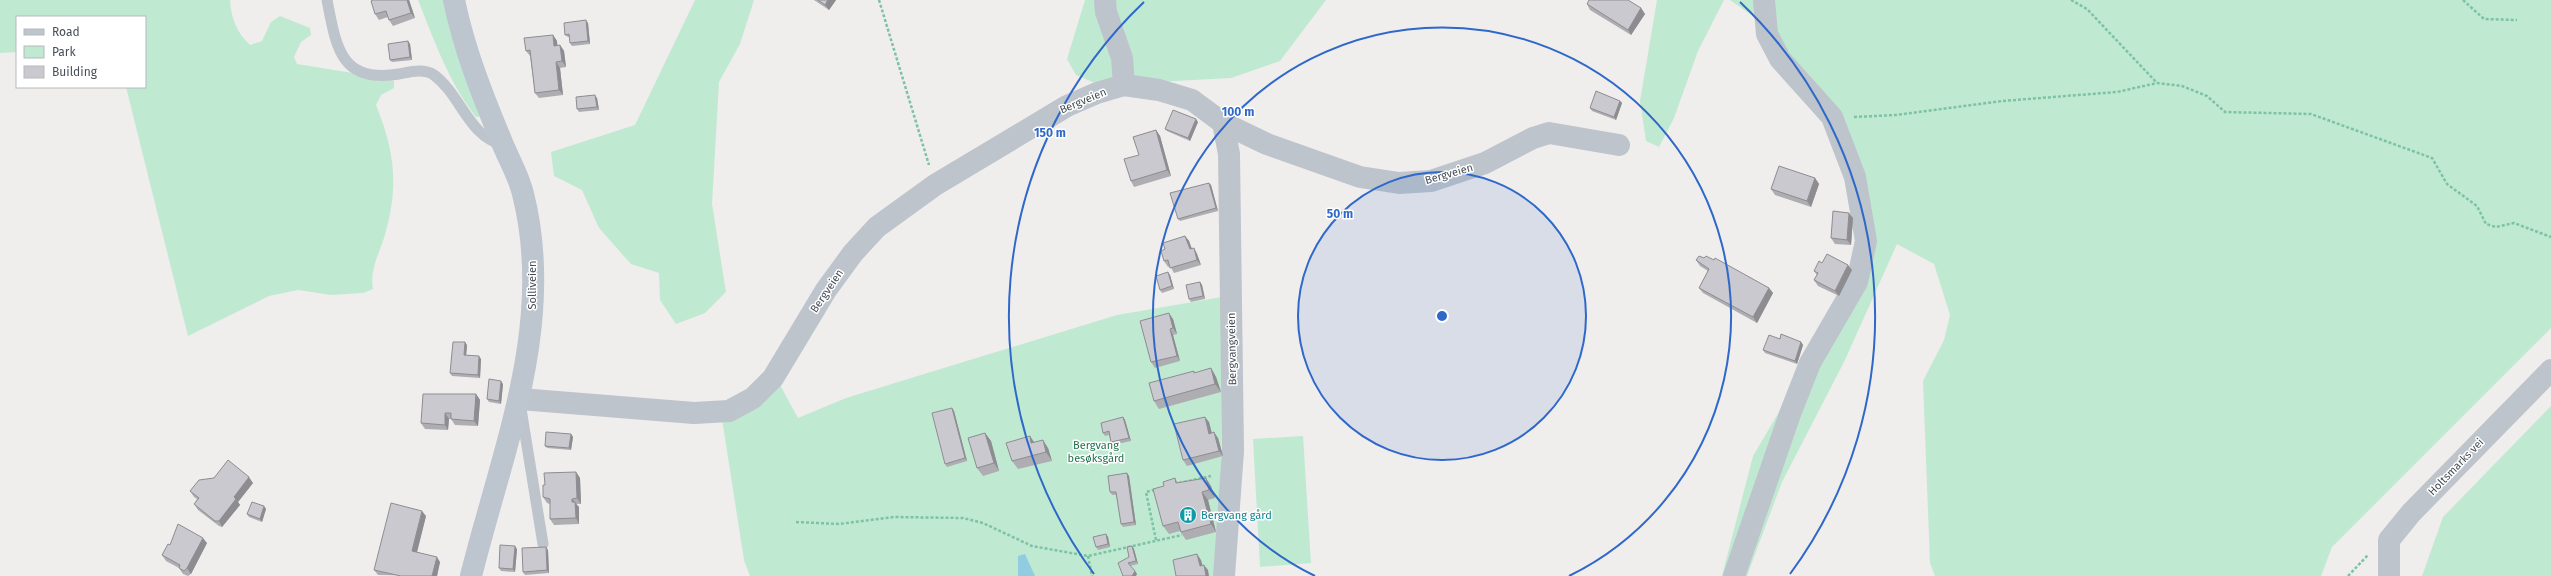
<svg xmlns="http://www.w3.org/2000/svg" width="2551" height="576" viewBox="0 0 2551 576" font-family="'Fira Sans',sans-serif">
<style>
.green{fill:#c0e9d2}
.water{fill:#92cce1}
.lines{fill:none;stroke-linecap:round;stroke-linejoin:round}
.path{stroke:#7cc3a4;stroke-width:2.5;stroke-dasharray:3 2;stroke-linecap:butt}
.lane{stroke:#bdc4cb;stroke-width:11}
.street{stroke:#bdc4cb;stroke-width:22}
.secondary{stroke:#bdc5cf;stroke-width:22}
.wall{fill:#adadb2}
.shaded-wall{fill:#8d8d91}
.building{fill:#c9c9cf;stroke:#8d8d91}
.ring{fill:none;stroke:#2e68c9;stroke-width:2}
.labels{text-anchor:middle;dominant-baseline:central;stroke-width:3;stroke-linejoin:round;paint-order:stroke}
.street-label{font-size:11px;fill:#484f58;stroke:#fff}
.park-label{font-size:11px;fill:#21714e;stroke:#fff}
.culture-label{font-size:11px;fill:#0d838f;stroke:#fff;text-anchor:start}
.centre{fill:#2e68c9;stroke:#fff;stroke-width:2}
.ring-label{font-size:12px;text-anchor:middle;font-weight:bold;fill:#2e68c9;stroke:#fff;stroke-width:3;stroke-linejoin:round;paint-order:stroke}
</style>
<rect width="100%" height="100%" fill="#f0eded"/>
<!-- green -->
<path class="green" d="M0 0H230C231 18 237 33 250 45L262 41 271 22 280 16 310 28 311 35 301 42 294 57 297 64 359 74 378 81H394V88L381 95 376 105C394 150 399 183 386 231 381 251 369 268 373 289L363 293 331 295 298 290 269 296 188 336 126 87H145V17H17V52L0 53Z
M418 0H448L480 117H476C449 83 434 40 418 0Z
M695 0H754L740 44 719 82 712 204 726 292 705 313 676 324 660 300 659 273 631 264 599 228 582 190 554 176 551 152 635 125Z
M1085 0H1326L1280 61 1231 78 1100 85 1076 75 1067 59Z
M1657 0H1724L1698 51 1674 118 1659 147 1646 141 1640 101Z
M1730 0H2551V328L2332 547 2321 576H1935L1930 563 1923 381 1944 340 1950 315 1934 264 1897 244 1845 360 1782 482 1747 576H1722L1753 456 1826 332 1861 244 1842 138 1757 19Z
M1222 297 1221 576H750L744 560 722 419 779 383 798 418 846 398 1117 315Z
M2551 406V576H2422L2443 517Z
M1303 436 1311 563 1260 567 1253 439Z"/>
<!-- water -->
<path class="water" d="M1025 554 1035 576H1018V556Z"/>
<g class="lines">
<!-- path -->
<path class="path" d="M879 0 929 165
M2071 0 2087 9 2157 83
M2463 0 2484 19 2517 20
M1854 117 1896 115 2002 101 2117 92 2157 83 2182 86 2207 96 2225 112 2311 114 2432 158 2447 184 2477 206 2486 224 2496 227 2514 223 2551 237
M1179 483 1211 476
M796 522 839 524 894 517 963 518 983 523 1032 546 1088 556 1182 535
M1156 540 1146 492 1157 489
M1088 556 1092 576
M2348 576 2368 555"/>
<!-- lane -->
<path class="lane" d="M327 0C336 46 340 84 399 74 410 72 424 68 434 75 461 95 468 136 503 145
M521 409 543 544"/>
<!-- street -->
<path class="street" d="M1105 0 1106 12 1122 58 1124 85
M1223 123 1229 154 1233 451 1224 576
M520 399 694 413 729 411 753 398 773 378 826 290 853 253 877 227 935 185 1067 106 1097 93 1124 85 1159 90 1192 100 1223 123 1267 144 1360 177 1399 183 1431 181 1485 163 1533 138 1549 133 1619 145
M1734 576 1790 414 1810 363 1857 282 1866 241 1855 177 1832 117 1780 59 1767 34 1764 0
M2389 576V540L2411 513 2551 370"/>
<!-- secondary -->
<path class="secondary" d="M454 0C464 49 482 94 501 140 508 158 519 176 523 194 556 324 502 451 471 576"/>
</g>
<!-- wall -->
<path class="wall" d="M373 0H409L415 18 393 26 389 20 388 17 379 20 375 14Z
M814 0H836L829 10Z
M1587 4 1641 8 1645 14 1631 35 1590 10Z
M588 23 590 44 572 46 570 43V37H568L565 35Z
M553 35 557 41V45H560L564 51 566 67 560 68 563 95 539 98 535 93 530 56 526 51Z
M408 41 410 44 412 60 392 62 390 60Z
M597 98 599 110 579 112 577 109Z
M1620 101 1622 103 1616 120 1592 111 1590 108Z
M1198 122 1190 141 1167 131 1165 129Z
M1156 130 1160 136 1171 176 1134 187 1131 181 1139 155Z
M1815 178 1819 184 1811 207 1775 195 1771 189Z
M1209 183 1211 185 1218 211 1180 221 1178 219Z
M1853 218 1851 245 1835 244 1831 238Z
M1185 236 1189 241 1192 249 1194 248 1197 254 1201 265 1174 273 1170 266 1168 267 1164 261 1165 249Z
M1696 260 1769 288 1773 293 1757 323 1703 293 1699 288 1708 271 1700 266Z
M1822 263 1852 270 1839 296 1818 286 1814 280 1817 275 1814 271Z
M1170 275 1174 289 1162 293 1160 290Z
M1200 282 1202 285 1205 299 1191 302 1189 299Z
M1173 319 1177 334 1173 335 1180 361 1155 368 1151 362Z
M1780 339 1801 342 1803 345 1797 364 1765 353 1763 350Z
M467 345 466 355 481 359 480 378 452 376 450 373Z
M1211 368 1216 377 1221 392 1159 409 1154 401 1195 373Z
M503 384 501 404 489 402 487 399Z
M476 394 480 400 478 426 455 425 451 419H449L448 430 425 429 421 423Z
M952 408 954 411 967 461 947 467 945 464Z
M1123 417 1125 420 1131 441 1113 445 1111 442 1109 435 1105 436 1103 433Z
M1209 422 1212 433 1218 438 1223 456 1187 466 1183 460Z
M985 433 991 441 999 471 983 476 977 468Z
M571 434 573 437 571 450 547 448 545 446Z
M1030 436 1034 442 1048 448 1052 461 1018 469 1012 461Z
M576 472 580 478 581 504H576L579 507V524L554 525 550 519V504L547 503 543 497Z
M1127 473 1129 476 1136 525 1123 527 1121 524 1116 495H1112L1110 492Z
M1175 478 1178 483 1211 486 1215 498 1208 500 1216 532 1186 540 1180 531 1169 534 1163 526 1164 486Z
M253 483 238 502 240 505 222 527 219 526 198 510 194 504 197 499 194 497 190 491Z
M264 506 266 509 262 522 249 517 247 514Z
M426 516 417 552 440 562 437 576 378 575 374 570Z
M1106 534 1108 537 1110 547 1098 550 1096 547Z
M207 543 191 574 188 576 183 574 179 568 166 561 162 555 170 545Z
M1132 546 1134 549 1138 564 1130 566 1137 574 1123 576Z
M517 549 515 572 501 571 499 568Z
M548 550 549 573 525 575 523 572Z"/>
<!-- shaded-wall -->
<path class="shaded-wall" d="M407 0H409L415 18 411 13Z
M828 0H836L829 10 825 5Z
M1641 8 1645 14 1631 35 1628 30Z
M586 20 588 23 590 44 588 41Z
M553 35 557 41 558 51 554 46Z
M408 41 410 44 412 60 410 57Z
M560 45 564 51 566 67 562 61Z
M556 62 560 68 563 95 559 90Z
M595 95 597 98 599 110 597 107Z
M1620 101 1622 103 1616 120 1614 117Z
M1196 119 1198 122 1190 141 1188 138Z
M1156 130 1160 136 1171 176 1167 170Z
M1815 178 1819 184 1811 207 1807 201Z
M1209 183 1211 185 1218 211 1216 208Z
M1849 213 1853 218 1851 245 1847 240Z
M1185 236 1189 241 1194 255 1190 249Z
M1194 248 1197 254 1201 265 1197 260Z
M1848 265 1852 270 1839 296 1835 291Z
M1168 272 1170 275 1174 289 1172 286Z
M1200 282 1202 285 1205 299 1203 296Z
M1769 288 1773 293 1757 323 1753 317Z
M1169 313 1173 319 1177 334 1173 328Z
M1170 329 1173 335 1180 361 1177 356Z
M465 342 467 345 466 357 464 355Z
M1801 342 1803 345 1797 364 1795 361Z
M479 356 481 359 480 378 478 375Z
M1211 368 1216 377 1221 392 1215 384Z
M501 381 503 384 501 404 499 401Z
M476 394 480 400 478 426 474 421Z
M952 408 954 411 967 461 965 458Z
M445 413 449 419 448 430 445 425Z
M1123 417 1125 420 1131 441 1129 438Z
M1205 417 1209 422 1213 439 1209 434Z
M1214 432 1218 438 1223 456 1219 451Z
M985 433 991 441 999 471 994 463Z
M571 434 573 437 571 450 569 448Z
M1030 436 1035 444 1031 443Z
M1043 440 1048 448 1052 461 1046 452Z
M576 472 580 478 581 504 577 498Z
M1127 473 1129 476 1136 525 1134 522Z
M249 477 253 483 238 502 240 505 222 527 219 521 234 497Z
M1206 478 1211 486 1215 498 1209 490Z
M1202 492 1208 500 1216 532 1211 524Z
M572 499 579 507V524L576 518 572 502Z
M264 506 266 509 262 522 260 519Z
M422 511 426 516 416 556 412 551Z
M1106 534 1108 537 1110 547 1108 544Z
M203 538 207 543 191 574 187 568Z
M515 546 517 549 515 572 513 569Z
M1132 546 1134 549 1138 564 1136 561Z
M546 547 548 550 549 573 547 570Z
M1197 554 1201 560 1204 571 1200 566Z
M437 557 440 562 437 576H432Z
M1204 565 1208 570 1209 576H1206Z
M1135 571 1137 574 1136 576H1132Z"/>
<!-- building -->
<path class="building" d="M373 0H407L411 13 389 20 386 11 375 14 371 1Z
M818 0H828L825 5Z
M1589 0H1628L1641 8 1628 30 1587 4Z
M586 20 588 41 570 43 569 34 565 35 564 23Z
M553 35 554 46 560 45 562 61 556 62 559 90 535 93 530 50 526 51 524 38Z
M408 41 410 57 390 60 388 44Z
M1596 91 1620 101 1614 117 1590 108Z
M595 95 597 107 577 109 576 97Z
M1173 110 1196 119 1188 138 1165 129Z
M1156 130 1167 170 1131 181 1124 159 1139 155 1133 137Z
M1779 166 1815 178 1807 201 1771 189Z
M1209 183 1216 208 1178 219 1170 193Z
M1833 211 1849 213 1847 240 1831 238Z
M1185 236 1190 249 1194 248 1197 260 1170 268 1168 260 1164 261 1161 251 1165 249 1163 243Z
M1827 254 1848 265 1835 291 1814 280 1818 273 1814 271 1819 261 1822 263Z
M1699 256 1704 258 1706 256 1714 260 1715 258 1769 288 1753 317 1699 288 1709 269 1696 260Z
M1168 272 1172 286 1160 290 1156 276Z
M1200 282 1203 296 1189 299 1186 285Z
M1169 313 1173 328 1170 329 1177 356 1151 362 1140 321Z
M1781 334 1801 342 1795 361 1763 350 1769 335 1780 339Z
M453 342H465L464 355 479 356 478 375 450 373Z
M1211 368 1215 384 1154 401 1149 383 1194 371V373Z
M489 379 501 381 499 401 487 399Z
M423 394H476L474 421 451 419V413H445V425L421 423Z
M952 408 965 458 945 464 932 413Z
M1123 417 1129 438 1111 442 1109 431 1103 433 1101 423Z
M1205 417 1209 434 1214 432 1219 451 1183 460 1174 424Z
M546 432 571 434 569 448 545 446Z
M985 433 994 463 977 468 968 438Z
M1030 436 1031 443 1043 440 1046 452 1012 461 1006 443Z
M228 460 249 477 234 497 236 499 219 521H215L194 504 199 498 190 491 199 480 214 478Z
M576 472 577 498 572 499V502H575L576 518 550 519V499L543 497V485H545L544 473Z
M1127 473 1134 522 1121 524 1116 492H1110L1108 476Z
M1175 478 1176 483 1206 478 1209 490 1202 492 1211 524 1181 532 1178 522 1163 526 1153 489 1164 486 1163 482Z
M252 502 264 506 260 519 247 514Z
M391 503 422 511 412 551 437 557 432 576H401L374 570Z
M178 524 203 538 187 568 184 571 179 568 180 565 162 555 168 544 170 545Z
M1106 534 1108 544 1096 547 1093 537Z
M500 545 515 546 513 569 499 568Z
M1132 546 1136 561 1128 563 1135 571 1132 576H1123L1118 563 1129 557 1127 547Z
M546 547 547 570 523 572 522 548Z
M1197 554 1200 566 1204 565 1206 576H1176L1173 560Z"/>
<!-- distance rings -->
<circle cx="1442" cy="316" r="144" fill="#2e68c9" fill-opacity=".12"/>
<g class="ring">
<circle cx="1442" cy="316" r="144"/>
<path d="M1315 576A289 289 0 1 1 1569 576"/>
<path d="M1094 574A433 433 0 0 1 1144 2M1740 2A433 433 0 0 1 1790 574"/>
</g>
<!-- icons -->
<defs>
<g id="building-disc" transform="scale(0.9)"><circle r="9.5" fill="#0f9aa8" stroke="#fff"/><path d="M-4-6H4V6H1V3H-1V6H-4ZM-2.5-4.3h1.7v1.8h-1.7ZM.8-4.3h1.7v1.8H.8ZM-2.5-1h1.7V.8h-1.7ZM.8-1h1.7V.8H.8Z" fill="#fff"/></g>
</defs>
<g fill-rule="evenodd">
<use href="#building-disc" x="1188" y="515"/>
</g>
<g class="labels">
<!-- street labels -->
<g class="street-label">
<text transform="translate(1083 101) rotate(-23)">Bergveien</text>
<text transform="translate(1449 174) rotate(-16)">Bergveien</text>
<text transform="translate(532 285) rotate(-90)">Solliveien</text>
<text transform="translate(827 291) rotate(-56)">Bergveien</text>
<text transform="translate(1232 349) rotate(-91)">Bergvangveien</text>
<text transform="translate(2456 467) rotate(-46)">Holtsmarks vei</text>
</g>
<!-- park labels -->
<g class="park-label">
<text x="1096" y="445">Bergvang<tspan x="1096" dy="13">besøksgård</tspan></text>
</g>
<!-- culture labels -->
<g class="culture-label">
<text x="1201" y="515">Bergvang gård</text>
</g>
</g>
<circle cx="1442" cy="316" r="6" class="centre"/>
<g class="ring-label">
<text x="1238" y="116">100 m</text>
<text x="1050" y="137">150 m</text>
<text x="1340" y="218">50 m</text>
</g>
<!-- legend -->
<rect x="16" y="16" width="130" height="72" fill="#ffffff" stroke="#b6b9bc"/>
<rect x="24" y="29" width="20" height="6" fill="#bdc5cf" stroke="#b6b9bc"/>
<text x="52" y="36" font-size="12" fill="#484f58">Road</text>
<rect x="24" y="46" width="20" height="12" fill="#c0e9d2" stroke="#b6b9bc"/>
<text x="52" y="56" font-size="12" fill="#484f58">Park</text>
<rect x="24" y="66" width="20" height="12" fill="#c9c9cf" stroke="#b6b9bc"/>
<text x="52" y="76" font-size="12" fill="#484f58">Building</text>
</svg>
